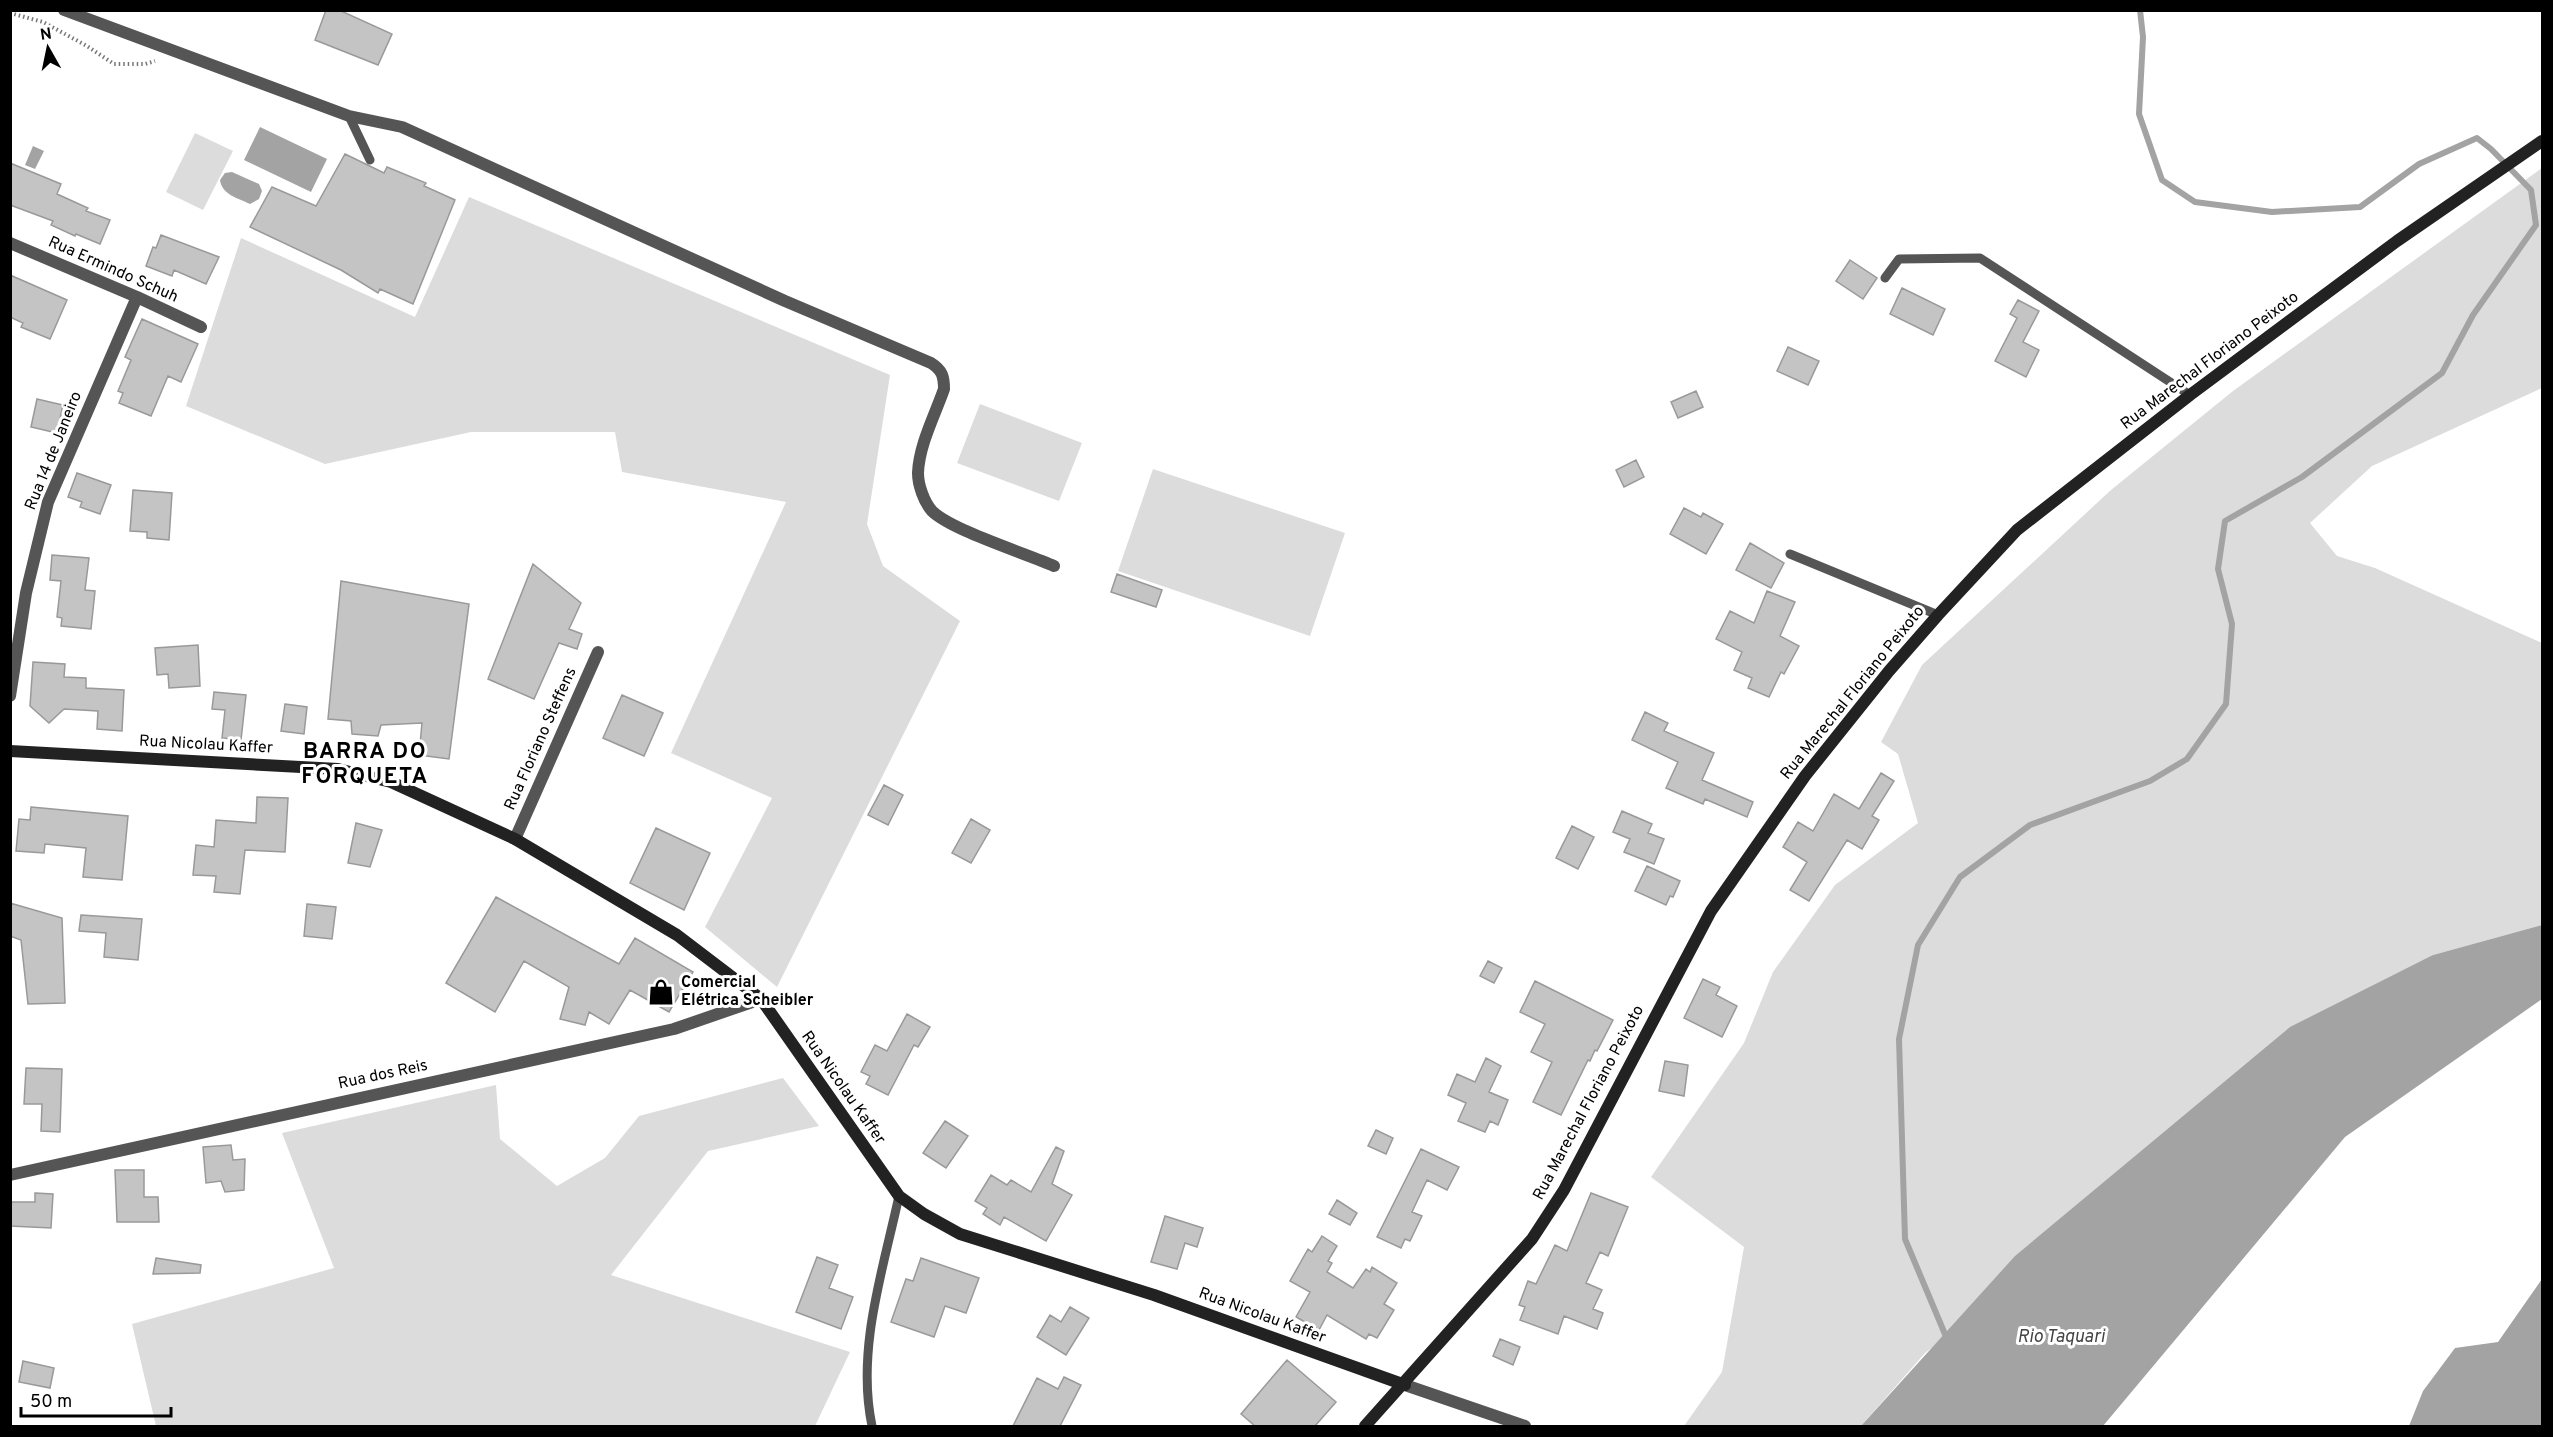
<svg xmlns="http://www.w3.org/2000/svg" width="2553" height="1437" viewBox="0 0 2553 1437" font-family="Overpass,sans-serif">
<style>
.green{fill:#dcdcdc}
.water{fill:#a3a3a3}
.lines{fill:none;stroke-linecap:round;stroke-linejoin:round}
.stream{stroke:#a3a3a3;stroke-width:6}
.building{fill:#c4c4c4;stroke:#999;stroke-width:1.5}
.path{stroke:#777;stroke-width:4;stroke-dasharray:1.5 3;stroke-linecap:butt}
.service{stroke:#555;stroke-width:9}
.minor{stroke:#555;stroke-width:12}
.secondary{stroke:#222;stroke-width:12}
.labels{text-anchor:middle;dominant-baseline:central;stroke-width:6;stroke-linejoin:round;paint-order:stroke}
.street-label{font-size:16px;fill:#000;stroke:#fff}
.poi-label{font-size:16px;font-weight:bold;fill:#000;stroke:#fff;text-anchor:start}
.water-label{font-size:18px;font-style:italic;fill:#444;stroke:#fff}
.district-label{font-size:22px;font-weight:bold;letter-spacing:1.5px;fill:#000;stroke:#fff}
</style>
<rect width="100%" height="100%" fill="#fff"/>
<!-- green -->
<path class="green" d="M195 133 233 151 203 210 166 192Z
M2542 168V388L2372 466 2310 523 2337 556 2375 568 2542 643V925L2433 955 1925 1353 1861 1426H1684L1722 1372 1744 1247 1651 1177 1744 1043 1773 972 1835 885 1918 823 1898 754 1881 742 1922 665 2111 490 2233 391Z
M469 197 890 375 867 524 883 566 960 621 777 987 705 927 772 798 671 753 786 502 622 472 615 432H471L325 464 186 406 241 238 415 317Z
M980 404 1082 443 1059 501 957 463Z
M1153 469 1345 533 1310 636 1118 571Z
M783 1078 819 1126 708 1151 611 1275 850 1352 815 1426H156L132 1324 334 1268 282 1133 496 1085 500 1139 557 1186 605 1158 639 1116Z"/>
<!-- water -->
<path class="water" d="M260 127 327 159 311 192 244 160Z
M33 146 44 151 35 169 25 165Z
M232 172 259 184 262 191 259 199 250 204C238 198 222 195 220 180L225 173Z
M2542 925V999L2345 1137 2103 1426H1861L2015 1256 2290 1027 2433 955Z
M2542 1279V1426H2409L2423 1391 2455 1348 2498 1342Z"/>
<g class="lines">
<!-- stream -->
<path class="stream" d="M1947 1339 1905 1239 1899 1039 1918 945 1960 877 2030 825 2150 781 2187 759 2226 704 2232 624 2218 569 2225 521 2302 477 2442 373 2473 315 2536 225 2531 190 2491 149 2477 138 2419 164 2360 207 2272 212 2195 202 2162 180 2139 114 2143 37 2140 10"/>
</g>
<!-- building -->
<path class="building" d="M326 10H339L392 34 378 65 315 40Z
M345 154 384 173 387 167 426 183 424 186 455 200 413 304 380 289 378 293 341 270 250 227 272 187 316 206Z
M10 163 61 184 57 194 88 208 86 211 110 220 100 244 76 234 75 236 51 225 53 221 10 205Z
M161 235 219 257 206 284 174 270 172 276 146 266 153 247 156 248Z
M1850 260 1877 278 1863 299 1836 281Z
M10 275 67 300 50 339 21 327 23 323 10 317Z
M1902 288 1945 309 1933 335 1890 314Z
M2018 300 2039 311 2023 342 2039 350 2026 377 1995 361 2017 318 2010 314Z
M142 319 198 344 181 382 168 376 151 416 119 403 123 393 118 391 131 360 125 357Z
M1788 347 1819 361 1808 385 1777 371Z
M1696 391 1703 407 1678 418 1671 402Z
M37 399 63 405 57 433 31 427Z
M1636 460 1644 477 1624 487 1616 470Z
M77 473 111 485 100 514 80 507 82 502 68 497Z
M133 490 172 493 169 540 147 538V532L130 531Z
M1684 508 1701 517 1703 513 1723 524 1706 554 1670 534Z
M1750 543 1784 563 1771 588 1736 570Z
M52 555 89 558 85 590 95 591 91 629 61 626 62 618 57 617 61 581 50 580Z
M533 564 581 603 569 629 582 634 577 649 559 643 534 699 488 679Z
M1117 574 1162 590 1156 607 1111 592Z
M341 581 469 604 449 759 419 755 422 723 381 725 378 736 352 734 351 721 328 719Z
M1767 591 1795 602 1780 636 1799 646 1784 674 1781 672 1769 697 1748 688 1752 678 1734 670 1742 652 1716 639 1730 611 1754 623Z
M198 645 200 686 169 688 168 674 157 675 155 648Z
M33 662 65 664 64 677 86 678V688L124 690 122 731 97 729 98 711 64 709 49 723 30 706Z
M214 692 246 695 241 740 222 738 225 710 212 709Z
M622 695 663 713 644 756 603 738Z
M285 704 307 707 304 734 281 731Z
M1645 712 1668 723 1664 731 1714 753 1702 780 1753 802 1747 817 1705 799 1703 804 1666 788 1678 762 1632 740Z
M1881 773 1894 781 1872 816 1879 820 1862 849 1847 840 1809 901 1790 890 1807 862 1783 847 1798 822 1813 831 1834 794 1859 809Z
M884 785 903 795 888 825 868 815Z
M257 797 288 798 285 852 245 850 240 894 214 892 216 876 193 875 196 845 214 847 216 820 256 823Z
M31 807 128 816 122 880 83 877 86 848 45 844 44 853 16 851 19 819 30 820Z
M1622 811 1652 824 1648 833 1664 839 1654 864 1624 852 1630 839 1613 832Z
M971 819 990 830 971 863 952 853Z
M356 823 382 830 370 867 348 863Z
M1572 826 1594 837 1578 869 1556 858Z
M656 828 710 853 684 910 630 883Z
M1647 866 1680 881 1673 897 1670 896 1666 905 1635 891Z
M496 897 619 964 635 938 693 972 669 1012 630 990 609 1024 589 1012 585 1025 560 1019 569 987 524 961 495 1012 446 983Z
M10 903 62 918 65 1003 28 1004 21 940 10 936Z
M307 904 336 907 332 939 304 936Z
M81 915 142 919 138 960 104 957 106 933 79 931Z
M1488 961 1502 968 1494 983 1480 976Z
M1703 979 1720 987 1716 995 1737 1006 1722 1037 1684 1018Z
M1535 981 1613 1020 1597 1051 1595 1050 1590 1061 1588 1060 1561 1115 1533 1102 1552 1062 1531 1052 1545 1024 1520 1012Z
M907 1014 930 1027 918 1047 914 1045 888 1095 866 1084 870 1076 861 1072 875 1045 887 1051Z
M1486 1058 1501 1066 1489 1092 1508 1100 1498 1125 1490 1121 1485 1132 1458 1121 1466 1103 1448 1095 1457 1074 1475 1082Z
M1665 1061 1688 1065 1684 1096 1659 1091Z
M26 1068 62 1069 60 1132 41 1131 42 1104H24Z
M945 1121 968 1136 946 1168 923 1153Z
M1376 1130 1393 1138 1386 1154 1368 1146Z
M231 1145 233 1160 245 1159 244 1190 225 1192 221 1181 206 1183 203 1147Z
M1056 1147 1064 1151 1052 1184 1072 1195 1046 1241 1004 1217 1000 1225 983 1214 987 1208 975 1201 991 1175 1007 1185 1011 1180 1031 1192Z
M1421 1149 1459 1167 1447 1190 1427 1180 1412 1212 1422 1216 1410 1241 1405 1239 1401 1248 1377 1237Z
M115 1170H144V1197H158L159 1222H117Z
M35 1193 53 1194 51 1228 10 1226V1202H35Z
M1591 1193 1628 1207 1608 1256 1600 1252 1586 1283 1602 1290 1593 1309 1603 1313 1597 1329 1564 1316 1558 1334 1520 1320 1525 1307 1519 1305 1528 1281 1536 1284 1555 1245 1567 1251Z
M1337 1200 1357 1213 1350 1225 1329 1214Z
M1165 1216 1203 1228 1197 1247 1185 1243 1177 1269 1151 1262Z
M1322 1236 1337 1246 1328 1261 1332 1263 1327 1272 1353 1288 1366 1269 1370 1272 1372 1267 1397 1283 1384 1304 1394 1310 1377 1338 1369 1334 1366 1339 1327 1315 1319 1330 1296 1317 1310 1292 1290 1281 1308 1249 1312 1252Z
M817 1257 838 1265 829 1288 853 1297 841 1329 796 1312Z
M156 1258 201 1265 200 1273 153 1274Z
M921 1258 979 1278 966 1313 945 1306 934 1337 891 1322 906 1279 913 1281Z
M1070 1307 1089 1318 1066 1355 1037 1337 1050 1315 1061 1322Z
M1500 1339 1520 1347 1513 1365 1493 1356Z
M1287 1360 1336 1402 1315 1426H1255L1241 1414Z
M23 1361 54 1368 50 1388 19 1382Z
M1064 1377 1081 1385 1060 1426H1013L1037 1378 1058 1389Z"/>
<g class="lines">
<!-- path -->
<path class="path" d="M10 13 43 22 87 46 114 64H145L155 61"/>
<!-- service -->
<path class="service" d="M349 116 370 160
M1885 278 1899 259 1980 258 2190 395
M1790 554 1938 615
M872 1426C856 1350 883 1270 899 1196"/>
<!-- minor -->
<path class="minor" d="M64 10 349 116 402 127 785 301 931 363C942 370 944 376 944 389 935 415 919 445 918 473 918 485 924 502 932 511 951 530 1027 554 1054 566
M10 243 137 297 201 327
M10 696 26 593 48 502 137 297
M515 839 598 652
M10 1175 674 1029 761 999
M1405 1385 1525 1426"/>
<!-- secondary -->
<path class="secondary" d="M10 751 338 769 391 782 515 839 677 935 761 999 899 1196 924 1214 960 1234 1154 1295 1405 1385
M1365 1426 1532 1239 1564 1190 1711 911 1805 776 1889 671 1938 615 2017 530 2190 395 2397 241 2542 141"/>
</g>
<!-- icons -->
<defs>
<g id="shop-bare" transform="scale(2.07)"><path d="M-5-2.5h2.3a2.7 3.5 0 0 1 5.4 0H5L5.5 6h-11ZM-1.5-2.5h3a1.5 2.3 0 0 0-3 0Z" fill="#000" stroke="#fff" stroke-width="2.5" paint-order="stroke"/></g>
</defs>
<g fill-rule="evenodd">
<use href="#shop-bare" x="661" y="992"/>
</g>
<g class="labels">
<!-- street labels -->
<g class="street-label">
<text transform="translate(113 270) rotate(24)">Rua Ermindo Schuh</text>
<text transform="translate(2210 361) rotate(-37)">Rua Marechal Floriano Peixoto</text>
<text transform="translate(54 451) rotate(-68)">Rua 14 de Janeiro</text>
<text transform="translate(1853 693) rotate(-51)">Rua Marechal Floriano Peixoto</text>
<text transform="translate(541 739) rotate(-66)">Rua Floriano Steffens</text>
<text transform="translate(206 745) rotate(3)">Rua Nicolau Kaffer</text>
<text transform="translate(383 1075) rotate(-12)">Rua dos Reis</text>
<text transform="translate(843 1088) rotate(55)">Rua Nicolau Kaffer</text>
<text transform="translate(1589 1103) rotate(-62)">Rua Marechal Floriano Peixoto</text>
<text transform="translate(1262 1316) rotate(20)">Rua Nicolau Kaffer</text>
</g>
<!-- poi labels -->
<g class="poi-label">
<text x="681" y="983">Comercial<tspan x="681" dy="18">Elétrica Scheibler</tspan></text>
</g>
<!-- water labels -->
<g class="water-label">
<text x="2061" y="1337">Rio Taquari</text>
</g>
<!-- district labels -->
<g class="district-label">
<text x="365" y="752">BARRA DO<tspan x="365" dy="25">FORQUETA</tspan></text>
</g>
</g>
<!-- border -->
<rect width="2553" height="1437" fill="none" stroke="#000000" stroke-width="24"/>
<!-- north arrow -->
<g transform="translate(48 48) rotate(351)" stroke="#ffffff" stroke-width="4.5" paint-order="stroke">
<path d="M0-4.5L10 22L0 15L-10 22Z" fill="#000000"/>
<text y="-9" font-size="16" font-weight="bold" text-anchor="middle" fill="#000000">N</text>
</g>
<!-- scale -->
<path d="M21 1407v9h150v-9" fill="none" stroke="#000000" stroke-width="3"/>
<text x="30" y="1407" font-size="18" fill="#000000" stroke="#ffffff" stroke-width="4.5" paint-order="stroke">50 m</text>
</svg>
